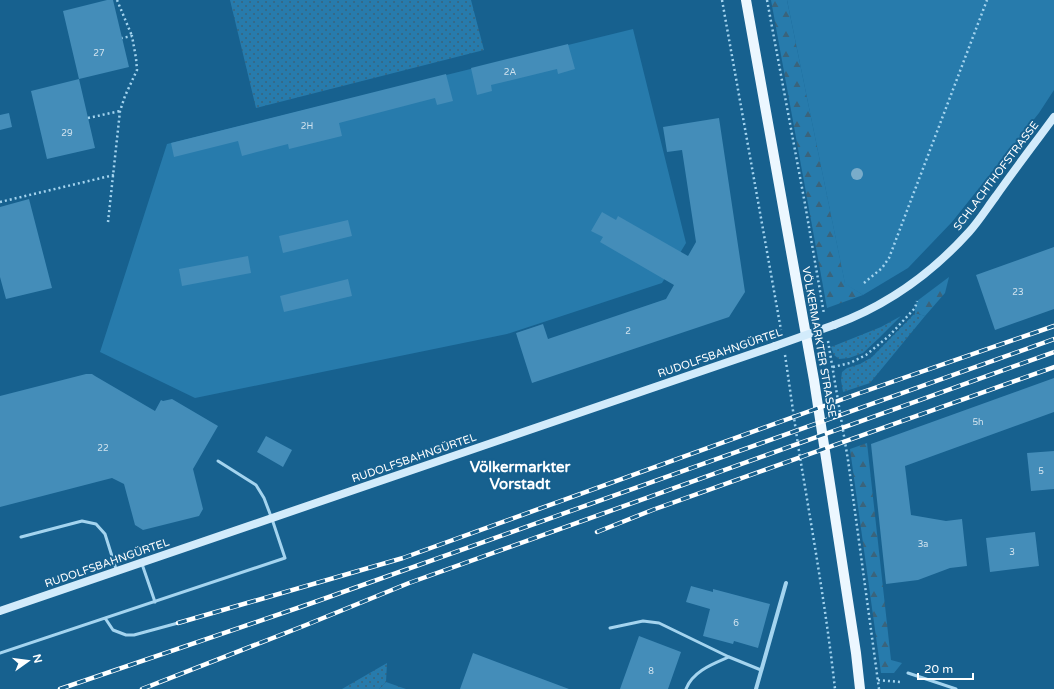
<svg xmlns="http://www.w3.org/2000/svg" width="1054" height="689" viewBox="0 0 1054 689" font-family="'Varela Round',sans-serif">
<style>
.grass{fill:url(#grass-dots)}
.forest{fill:url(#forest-firs)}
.garden{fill:#277bac}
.building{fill:#448db9}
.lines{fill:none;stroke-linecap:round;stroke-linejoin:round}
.path{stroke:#a4d4ef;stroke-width:2.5;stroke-dasharray:2 3;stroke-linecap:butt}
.lane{stroke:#a4d4ef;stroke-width:3}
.street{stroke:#a4d4ef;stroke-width:4}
.secondary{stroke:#d2ebfb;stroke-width:8}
.primary{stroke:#ecf7ff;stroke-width:10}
.rail-casing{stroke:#fff;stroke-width:4.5}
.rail{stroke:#17618f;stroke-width:3;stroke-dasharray:9;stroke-linecap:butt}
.secondary-bridge{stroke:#d2ebfb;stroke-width:8}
.tree{fill:#79acca}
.labels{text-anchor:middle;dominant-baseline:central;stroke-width:4;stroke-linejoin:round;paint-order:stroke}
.number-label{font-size:9px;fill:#d0e2ee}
.street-label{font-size:11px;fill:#fff;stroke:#17618f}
.district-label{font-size:15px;font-weight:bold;fill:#fff;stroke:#17618f}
</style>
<defs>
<pattern id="grass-dots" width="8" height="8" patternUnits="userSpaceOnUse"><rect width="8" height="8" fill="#277bac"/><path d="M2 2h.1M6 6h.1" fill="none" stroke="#3a647c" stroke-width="1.8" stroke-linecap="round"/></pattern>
<pattern id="forest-firs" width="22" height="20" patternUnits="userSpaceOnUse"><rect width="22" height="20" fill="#277bac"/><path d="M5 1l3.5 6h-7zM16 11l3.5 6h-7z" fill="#3a647c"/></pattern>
</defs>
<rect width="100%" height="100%" fill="#17618f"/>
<!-- grass -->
<path class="grass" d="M230 0H471L484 50 256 108Z
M915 313 925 316 870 383 843 392 841 380 842 372 847 368 860 364 872 357Z
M901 316 879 338 863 353 849 358 839 359 834 355 831 347 881 327Z
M387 663 386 682 379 689H342Z"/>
<!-- forest -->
<path class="forest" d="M771 0H787L845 283 863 295 827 308Z
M949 277 945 293 925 316 915 313V308L917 301Z
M867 443 891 660 902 663 894 673H881L850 449Z
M386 682 406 689H379Z"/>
<!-- garden -->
<path class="garden" d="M787 0H1054V90L1039 113 952 222 908 268 863 295 845 284Z
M633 29 686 243 662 283 507 334 195 398 100 352 167 144Z"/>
<!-- building -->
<path class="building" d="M107 0H113L129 67 79 79 63 11Z
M568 44 575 69 558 74 557 69 491 85 492 91 477 95 471 68Z
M446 74 453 101 437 105 435 98 339 123 342 136 289 149 288 144 242 156 238 141 174 157 171 143Z
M79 79 95 148 47 159 31 91Z
M9 113 12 127 0 130V115Z
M719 118 745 292 729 317 532 383 516 333 543 324 548 339 666 299 674 285 600 242 603 237 591 231 602 212 616 220 618 216 688 256 696 242 682 150 667 152 663 127Z
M29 199 52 288 6 299 0 277V207Z
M348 220 352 236 283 253 279 236Z
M1054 247V309L995 330 976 275Z
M248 256 251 273 182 286 179 269Z
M348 279 352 296 284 312 280 296Z
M86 374H92L95 376 155 411 161 400 163 401 172 399 218 426 193 469 203 509 199 516 143 530 135 525 124 484 112 478 0 507V396Z
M1054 378V412L905 466 911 515 946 521 962 519 967 566 950 568 918 580 886 584 871 444Z
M266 436 292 450 283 467 257 452Z
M1054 451V489L1031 491 1027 453Z
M1035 532 1039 566 990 572 986 538Z
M691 586 713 592V589L770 604 758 648 734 641 733 644 703 636 710 609 686 602Z
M639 636 681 652 668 689H620Z
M473 653 569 689H460Z"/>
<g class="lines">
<!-- path -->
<path class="path" d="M117 0 132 36
M722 0 781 330
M767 0 805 204 824 314
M88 118 120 111
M0 202 114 175
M108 222 120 111 125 96 137 70 136 58 132 36 122 38
M864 283 882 268 889 258 987 0
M828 341 848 460 879 689
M785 355C791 395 796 435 803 475 815 547 827 617 835 689
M833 367 850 363 866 355 889 336 915 308 917 301
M878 680 900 682 902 680"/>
<!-- lane -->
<path class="lane" d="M21 537 82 521 96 524 105 534 116 569
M142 564 155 602
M105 618 113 630 126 635H134L178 623
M610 628 643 621 659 623 729 657 761 670
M0 653 285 558 272 519 264 498 256 485 218 461
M908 673 956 689
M686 689C693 671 713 664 729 657"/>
<!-- street -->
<path class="street" d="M756 689 786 583"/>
<!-- secondary -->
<path class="secondary" d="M834 325C886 306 932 273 969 232 979 221 987 208 996 196 1015 169 1035 143 1054 117
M0 611 775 346"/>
<!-- primary -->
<path class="primary" d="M746 0 814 380 856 653 860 689"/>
<!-- rail casing -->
<g class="rail-casing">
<path id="rail" d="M597 532 655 509 1054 367
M178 623 403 558 857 394 1054 326
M60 689 312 603 1054 339
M142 689 306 625 409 583 1054 352"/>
</g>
<!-- rail -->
<use href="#rail" class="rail"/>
<!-- secondary-bridge -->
<path class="secondary-bridge" d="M775 346 834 325"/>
</g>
<!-- trees -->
<circle class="tree" cx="857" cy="174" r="6"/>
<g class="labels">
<!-- number labels -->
<g class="number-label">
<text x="99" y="53">27</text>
<text x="510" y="72">2A</text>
<text x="307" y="126">2H</text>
<text x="67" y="133">29</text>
<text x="1018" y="292">23</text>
<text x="628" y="331">2</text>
<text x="978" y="422">5h</text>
<text x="103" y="448">22</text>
<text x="1041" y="471">5</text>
<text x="923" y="544">3a</text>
<text x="1012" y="552">3</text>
<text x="736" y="623">6</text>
<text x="651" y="671">8</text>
</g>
<!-- street labels -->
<g class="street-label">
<text transform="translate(996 176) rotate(-53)">SCHLACHTHOFSTRASSE</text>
<text transform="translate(819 342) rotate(80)">VÖLKERMARKTER STRASSE</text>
<text transform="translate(720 353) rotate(-19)">RUDOLFSBAHNGÜRTEL</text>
<text transform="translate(414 458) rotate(-19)">RUDOLFSBAHNGÜRTEL</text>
<text transform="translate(107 563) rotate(-19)">RUDOLFSBAHNGÜRTEL</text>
</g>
<!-- district labels -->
<g class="district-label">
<text x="520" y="467">Völkermarkter<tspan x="520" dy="17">Vorstadt</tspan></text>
</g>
</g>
<!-- north arrow -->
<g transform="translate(28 661) rotate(76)" stroke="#17618f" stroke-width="3" paint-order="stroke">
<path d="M0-3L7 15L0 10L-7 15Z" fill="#ffffff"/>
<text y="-6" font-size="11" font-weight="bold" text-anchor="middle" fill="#ffffff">N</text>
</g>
<!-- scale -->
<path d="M918 673v6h55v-6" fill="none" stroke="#ffffff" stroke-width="2"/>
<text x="924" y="673" font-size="12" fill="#ffffff" stroke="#17618f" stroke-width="3" paint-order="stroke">20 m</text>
</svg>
